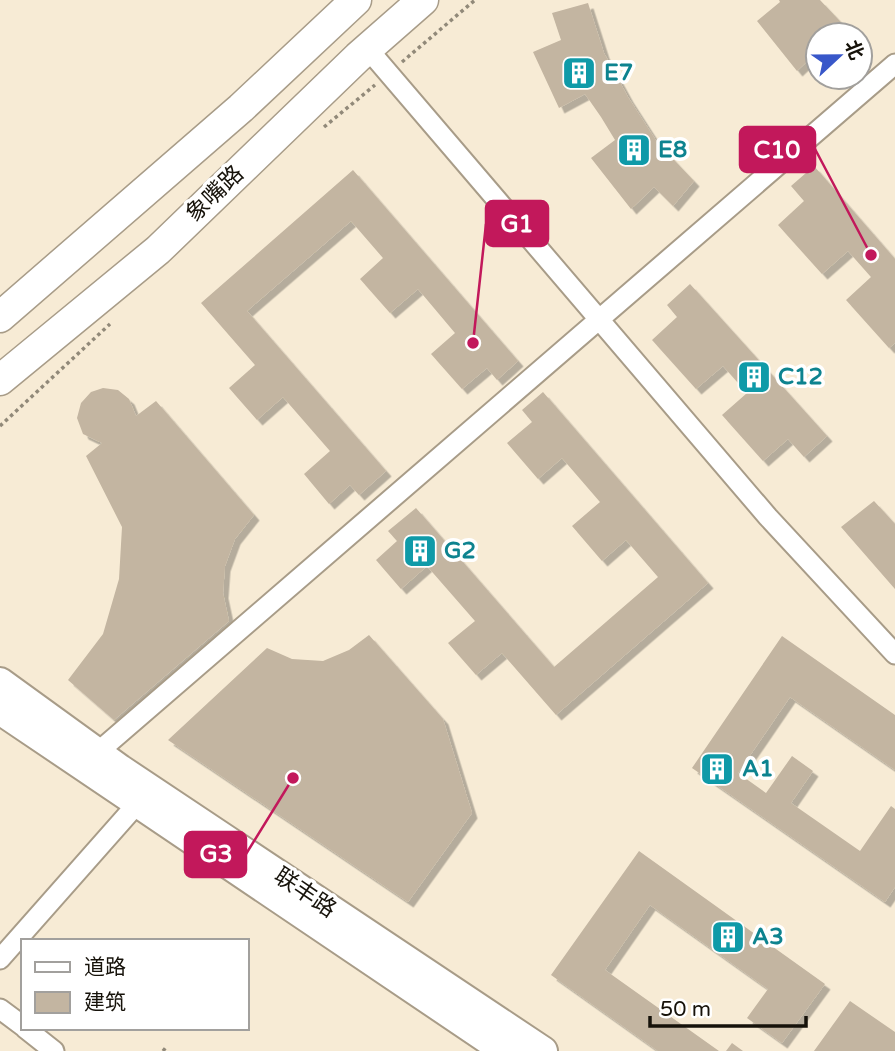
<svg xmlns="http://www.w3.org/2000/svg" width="895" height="1051" viewBox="0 0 895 1051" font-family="'Varela Round','Noto Sans SC',sans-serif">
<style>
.building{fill:#c3b5a1;filter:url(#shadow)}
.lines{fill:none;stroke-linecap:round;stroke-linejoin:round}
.street-casing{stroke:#a89c88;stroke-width:23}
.secondary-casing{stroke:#a89c88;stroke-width:32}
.primary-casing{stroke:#a89c88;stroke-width:33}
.path{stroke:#918979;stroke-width:3.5;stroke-dasharray:3.5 3.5;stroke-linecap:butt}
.street{stroke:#fff;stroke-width:19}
.secondary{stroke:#fff;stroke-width:28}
.primary{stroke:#fff;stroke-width:30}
.labels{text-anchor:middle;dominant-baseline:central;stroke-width:7;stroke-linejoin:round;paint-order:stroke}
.culture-label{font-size:23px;font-weight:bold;fill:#0d838f;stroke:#fff;text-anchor:start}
.street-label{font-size:23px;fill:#16120a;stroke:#fff}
.leader{fill:none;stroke:#c2185b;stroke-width:2.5}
.callout-dot{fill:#c2185b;stroke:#fff;stroke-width:2.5}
.callout{fill:#c2185b;stroke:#c2185b;stroke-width:2.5}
.callout-label{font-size:24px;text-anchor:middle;font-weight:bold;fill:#fff}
</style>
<defs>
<filter id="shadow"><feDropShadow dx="5.5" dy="5.5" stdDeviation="0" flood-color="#0004"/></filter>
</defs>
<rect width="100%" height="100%" fill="#f7ebd5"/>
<!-- building -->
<path class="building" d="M779 0H820L853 35H818V51L797 71 757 21 780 2Z
M588 3 604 53 628 97 657 142 694 181 673 206 654 187 631 209 591 158 615 140 601 117 585 94 559 108 533 52 561 40 552 13Z
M814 166 895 259V343L889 348 846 300 871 277 848 251 822 274 778 225 804 201 791 186Z
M353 170 518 361 497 380 487 368 462 389 431 354 455 333 418 289 390 313 360 279 383 258 351 221 247 311 386 471 359 495 350 485 329 504 304 474 330 451 283 397 257 420 229 388 255 365 201 303Z
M690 284 827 436 804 457 788 439 763 461 722 415 747 393 723 366 696 389 652 340 677 317 667 305Z
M103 388 118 390 129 399 136 416 156 401 254 515 235 539 225 566 223 593 229 621 114 720 68 680 103 634 119 579 122 527 86 456 102 443 83 434 77 418 81 403 91 392Z
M543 392 708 583 556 715 502 653 476 675 448 643 475 621 427 566 401 589 376 560 397 541 388 531 416 508 554 667 658 577 626 540 602 561 572 526 600 502 562 458 538 479 507 443 532 422 522 410Z
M874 501 895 524V589L841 527Z
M369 635 443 719 472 813 408 902 168 740 267 648 292 659 323 661 349 650Z
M782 636 895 715V770L790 697 738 773 766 793 792 756 813 771 791 803 860 851 891 806 895 809V887L885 902 692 768Z
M639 851 825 984 782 1043 747 1018 768 989 650 905 605 970 719 1051H658L551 975Z
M850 1001 895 1032V1051H814Z
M732 1043 743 1051H726Z"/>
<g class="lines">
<!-- street casing -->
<g class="street-casing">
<path id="street" d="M367 48 768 517 895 654
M98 752 895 64
M0 959 137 804
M0 1009 23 1026
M25 1028 54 1051"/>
</g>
<!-- secondary casing -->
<g class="secondary-casing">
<path id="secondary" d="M0 682 120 769 543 1051
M0 710 505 1051"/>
</g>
<!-- primary casing -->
<g class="primary-casing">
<path id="primary" d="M0 317 241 108 356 0
M0 380 158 250 358 57 423 0"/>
</g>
<!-- path -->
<path class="path" d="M402 62 475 0
M324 127 375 85
M0 426 110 324
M163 1051 167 1046"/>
<!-- street -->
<use href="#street" class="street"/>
<!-- secondary -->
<use href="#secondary" class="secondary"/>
<!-- primary -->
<use href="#primary" class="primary"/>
</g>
<!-- icons -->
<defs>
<g id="building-square" transform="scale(1.75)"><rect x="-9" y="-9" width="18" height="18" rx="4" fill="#0f9aa8" stroke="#fff"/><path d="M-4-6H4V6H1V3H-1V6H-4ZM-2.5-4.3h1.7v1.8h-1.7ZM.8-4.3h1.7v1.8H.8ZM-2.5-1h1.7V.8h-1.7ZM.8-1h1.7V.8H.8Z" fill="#fff"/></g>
</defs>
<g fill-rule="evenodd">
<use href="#building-square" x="579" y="73"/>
<use href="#building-square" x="634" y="150"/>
<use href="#building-square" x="754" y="377"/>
<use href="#building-square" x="420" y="551"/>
<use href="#building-square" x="717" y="769"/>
<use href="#building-square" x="728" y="937"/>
</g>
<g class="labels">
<!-- culture labels -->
<g class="culture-label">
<text x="604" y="73">E7</text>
<text x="658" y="150">E8</text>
<text x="778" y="377">C12</text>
<text x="444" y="551">G2</text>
<text x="742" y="769">A1</text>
<text x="752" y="937">A3</text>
</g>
<!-- street labels -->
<g class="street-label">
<text transform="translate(215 194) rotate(-44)">象嘴路</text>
<text transform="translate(305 893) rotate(34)">联丰路</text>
</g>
</g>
<!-- callouts -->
<path class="leader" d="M871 255L815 149M473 343L486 224M293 778L246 854"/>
<g class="callout-dot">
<circle cx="871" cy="255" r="7"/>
<circle cx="473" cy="343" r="7"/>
<circle cx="293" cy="778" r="7"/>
</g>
<g class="callout">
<rect x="740" y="127" width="75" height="45" rx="7"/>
<rect x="486" y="201" width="62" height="45" rx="7"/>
<rect x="185" y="832" width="61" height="45" rx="7"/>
</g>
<g class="callout-label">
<text x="777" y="158">C10</text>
<text x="517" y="232">G1</text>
<text x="216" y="862">G3</text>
</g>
<!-- legend -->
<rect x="21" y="939" width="228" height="91" fill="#ffffff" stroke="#a2a09d" stroke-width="2"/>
<rect x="35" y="962" width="35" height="10" fill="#ffffff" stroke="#a2a09d" stroke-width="2"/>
<text x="84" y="974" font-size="21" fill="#16120a">道路</text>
<rect x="35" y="992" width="35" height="21" fill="#c3b5a1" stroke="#a2a09d" stroke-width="2"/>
<text x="84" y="1009" font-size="21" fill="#16120a">建筑</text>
<!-- north arrow -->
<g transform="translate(839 56) rotate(68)"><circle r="33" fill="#ffffff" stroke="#a2a09d" stroke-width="2"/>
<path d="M0-5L12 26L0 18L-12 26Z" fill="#3857c9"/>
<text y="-10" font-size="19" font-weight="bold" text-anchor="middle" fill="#16120a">北</text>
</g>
<!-- scale -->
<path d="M650 1016v10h156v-10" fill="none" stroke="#16120a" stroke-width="3.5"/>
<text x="660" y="1016" font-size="21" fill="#16120a" stroke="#ffffff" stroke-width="5" paint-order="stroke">50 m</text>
</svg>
